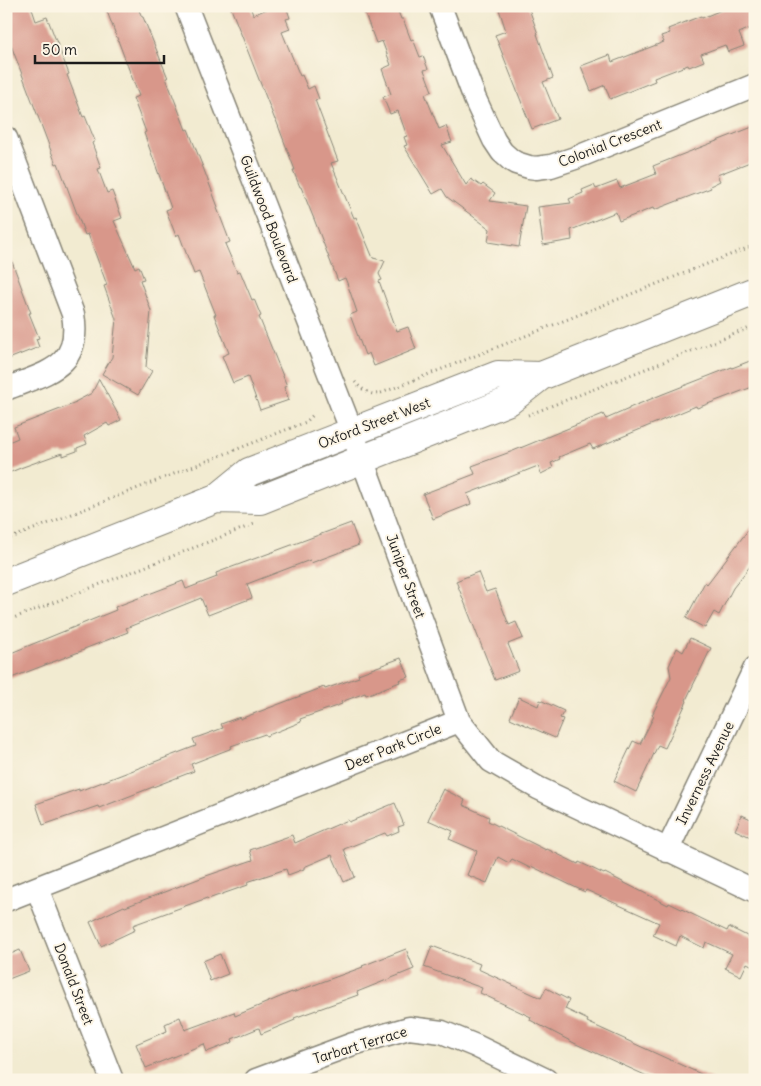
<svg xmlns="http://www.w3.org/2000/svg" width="761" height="1086" viewBox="0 0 761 1086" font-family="Delius,sans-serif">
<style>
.building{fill:#d8978a}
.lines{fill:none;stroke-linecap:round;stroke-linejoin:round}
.minor-casing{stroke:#878476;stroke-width:25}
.major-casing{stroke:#878476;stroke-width:30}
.path{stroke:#878476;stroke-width:3;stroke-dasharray:1 4;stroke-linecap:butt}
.minor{stroke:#fff;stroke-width:22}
.major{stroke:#fff;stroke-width:28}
.labels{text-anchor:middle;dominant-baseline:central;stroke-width:4;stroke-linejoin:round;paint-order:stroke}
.street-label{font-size:14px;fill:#1c1c1c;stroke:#fcf5e5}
</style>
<rect width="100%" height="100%" fill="#fcf5e5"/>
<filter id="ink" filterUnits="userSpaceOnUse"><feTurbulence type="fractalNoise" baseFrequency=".02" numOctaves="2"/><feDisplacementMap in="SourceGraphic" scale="10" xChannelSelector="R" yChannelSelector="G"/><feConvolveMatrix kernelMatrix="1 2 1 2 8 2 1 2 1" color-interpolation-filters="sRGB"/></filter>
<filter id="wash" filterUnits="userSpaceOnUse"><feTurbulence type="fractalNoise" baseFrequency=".0096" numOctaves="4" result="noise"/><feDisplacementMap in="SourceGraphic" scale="20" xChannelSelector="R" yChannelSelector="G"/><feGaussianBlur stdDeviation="1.12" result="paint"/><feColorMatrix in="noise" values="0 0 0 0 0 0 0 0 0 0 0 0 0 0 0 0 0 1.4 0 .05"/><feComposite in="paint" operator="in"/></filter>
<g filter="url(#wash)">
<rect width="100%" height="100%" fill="#f2ebd1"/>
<g id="blocks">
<!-- building -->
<path class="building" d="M6 6H31L36 21 47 17 69 74 67 75 83 117 85 116 95 141 92 143 101 168 98 169 107 193 112 191 122 218 114 221 135 268 139 266 144 279 140 280 151 311 146 367 152 371 138 395 102 374 112 357 116 319 104 286 107 285 88 234 85 235 58 163 56 164 6 32Z
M105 6H137L142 17H143L168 78H166L186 130 188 129 204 170 218 207 217 208 230 242 225 244 237 272 240 271 252 300 254 299 261 316 259 317 287 386 284 387 289 400 260 410 248 377 233 383 222 356 229 353 214 315H216L199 272 194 274 179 234 176 236 166 210 171 208 144 133 146 132 133 98 139 96Z
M230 6H250L253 15 274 6H286L290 18 286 19 290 29 282 32 300 76 302 75 308 89 314 86 319 99 315 100 338 161 331 163 354 218 356 217 373 258 385 261 379 274 382 280 379 281 397 331 408 327 416 349 374 366 369 353 365 355 350 315 357 312 347 283 345 278 338 281 314 219 301 187H300L293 170H295L276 120H275Z
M362 6H396L401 19H403L411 40 413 39 420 57 423 56 428 69 424 70 432 91 425 94 439 129 446 126 452 142 442 145 466 185 471 179 481 186 483 184 495 193 490 201 526 206 519 247 488 242 490 229 447 197 442 189 433 194 404 146 407 145 404 137 407 136 398 111 390 114 383 97 391 94 382 69 391 65 382 41 376 43Z
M498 6H528L538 34H537L553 78 543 82 558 119 532 129 495 35 506 31Z
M731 6H755V26L739 33 744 46 728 52 725 45 701 54 704 61 689 67 688 65 654 78 655 81 610 99 605 85 591 91 581 66 610 55 612 62 664 42 661 36 670 33 668 29 701 16 702 18Z
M755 126V160L717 175 720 181 710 186 711 188 654 210 653 208 619 221 616 212 571 230 572 240 543 245 538 207 571 203 569 199 583 193 582 190 594 185 596 189 617 181 620 188 656 174 653 166Z
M6 251H8L31 313H29L39 338 36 339 39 347 6 360Z
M755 359V386L697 408 696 406 593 449 590 444 559 457 560 459 551 463 553 468 541 474 538 466 467 494 471 504 433 519 423 494 475 474 472 466 513 451 603 414 606 419 629 409V408L663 394 732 367V368Z
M99 379 121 420 109 426 107 423 84 436 87 444 77 448V451L63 456V453L59 454 23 467 6 474V443L18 438 14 427 76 403 75 402 92 393Z
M755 521V560L733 588 719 615 714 612 705 628 686 618 705 582 707 584Z
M351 523 359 545 311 563 310 560 247 584 252 598 208 615 201 598 126 628 128 632 84 649V650L6 680V655L116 610 115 607 183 581 186 589 217 577 216 573Z
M478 572 486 592 495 589 509 625 516 622 523 638 508 644 519 671 495 680 456 581Z
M690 638 711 648 686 700 687 701 665 748 658 745 636 792 614 781 633 741 640 744 654 716 652 715 671 677 669 666 677 648 683 652Z
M401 658 409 677 399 680 400 682 366 695 365 693 341 702 342 704 300 719 301 722 266 736 265 734 231 746 232 748 191 764 194 771 99 808 98 806 43 825 36 804 79 789V791L196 746 193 739 223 728 221 724 240 717V719L324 687 325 689 359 677 358 674Z
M519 697 538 706 540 700 564 711 560 718 563 719 555 738 510 718Z
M443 789 465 800 463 805 489 817 488 821 546 850 547 849 578 864 579 862 604 874 605 873 668 905 669 903 727 931 729 927 755 940V967L747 963 741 976 725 968 732 954 706 942 704 948 680 936 676 946 653 935 659 923 586 890 585 892 531 866 530 868 512 859 509 863 498 857 487 883 467 875 477 851 449 839 453 831 428 820Z
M395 803 404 825 398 827 399 831 387 836 385 833 344 849 355 877 344 882 332 855 304 867V869L288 875 286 869 247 882 248 885 208 899 207 898 133 925 135 930 101 946 90 922 124 906 125 907 206 876 253 860 250 850 292 835 295 843 348 820 349 822Z
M742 815 755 821V839L735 830Z
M432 946 480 964 478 969 541 998 546 988 569 1000 565 1009 588 1020 587 1022 714 1080H656L576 1044 530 1020 531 1017 480 993 482 988 424 967Z
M406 949 414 969 357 992 358 995 294 1018 295 1020 261 1034 259 1028 232 1039 233 1042 207 1052 204 1044 146 1068 136 1044 167 1031 165 1024 180 1017 185 1030 234 1012 235 1016 292 992V993L363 967 362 966Z
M20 950 29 971 6 980V956Z
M220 954 228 974 210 981 203 961Z"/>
</g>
</g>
<g filter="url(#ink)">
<use href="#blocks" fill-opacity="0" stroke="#878476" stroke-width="1"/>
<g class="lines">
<!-- minor casing -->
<g class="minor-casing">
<path id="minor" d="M186 6 352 432 459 721 491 761 538 788 755 891
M440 6 475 99 494 140 502 152 511 160 516 163 529 167 536 168 551 166 575 158 755 85
M6 138 73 314C82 368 47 372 6 389
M667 851 755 668
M37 888 112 1080
M6 900 459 721
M256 1080 353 1044 409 1028 442 1032 476 1046 546 1080"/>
</g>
<!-- major casing -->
<g class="major-casing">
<path id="major" d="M216 499 260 500 509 401 541 376 755 291
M6 582 216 499 249 472 498 375 541 376"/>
</g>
<!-- path -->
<path class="path" d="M355 382C359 387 368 394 374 394 378 394 381 393 384 392L755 245
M528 415 755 326
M6 540 306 422 313 415
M6 621 257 523"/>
<!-- minor -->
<use href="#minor" class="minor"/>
<!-- major -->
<use href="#major" class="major"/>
</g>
</g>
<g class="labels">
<!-- street labels -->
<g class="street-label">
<text transform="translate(610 143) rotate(-21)">Colonial Crescent</text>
<text transform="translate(269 219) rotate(69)">Guildwood Boulevard</text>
<text transform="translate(374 423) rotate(-21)">Oxford Street West</text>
<text transform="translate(406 576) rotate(70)">Juniper Street</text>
<text transform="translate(393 747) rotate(-22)">Deer Park Circle</text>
<text transform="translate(705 773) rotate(-64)">Inverness Avenue</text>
<text transform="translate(74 984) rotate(69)">Donald Street</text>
<text transform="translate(360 1045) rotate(-17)">Tarbart Terrace</text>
</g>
</g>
<!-- margin -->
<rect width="761" height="1086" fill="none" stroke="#fcf5e5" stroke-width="25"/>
<!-- scale -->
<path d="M35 55v8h129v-8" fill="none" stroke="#1c1c1c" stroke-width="2.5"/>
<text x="42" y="55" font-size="15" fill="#1c1c1c" stroke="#fcf5e5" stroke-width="4" paint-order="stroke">50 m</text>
</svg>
